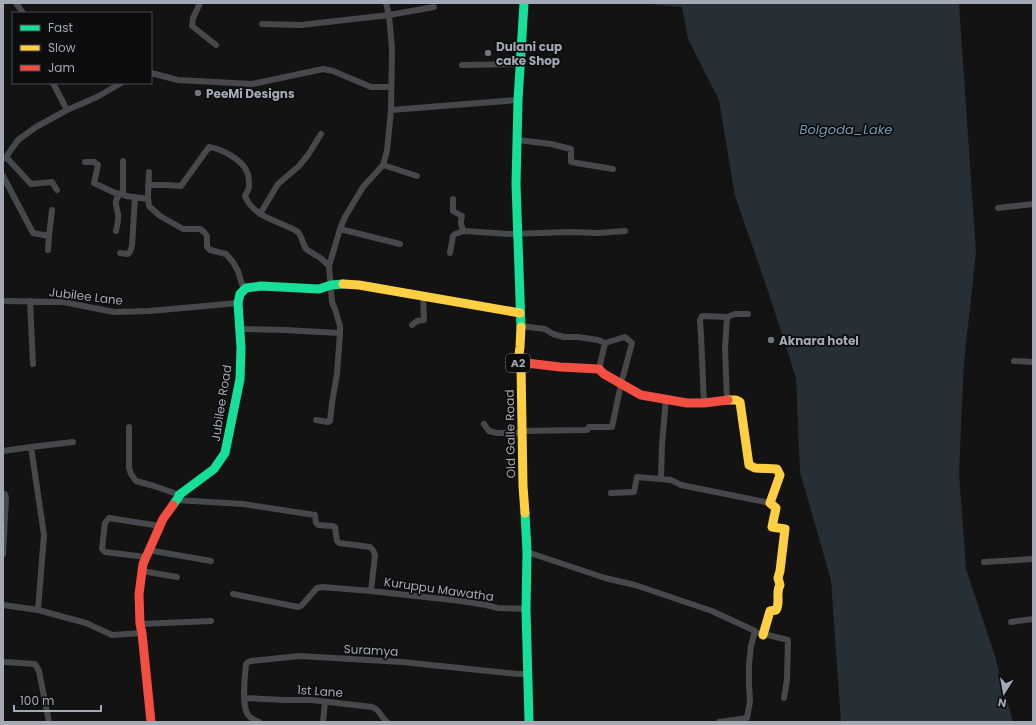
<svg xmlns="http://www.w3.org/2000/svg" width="1036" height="725" viewBox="0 0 1036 725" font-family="Poppins,sans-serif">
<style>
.water{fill:#262f35}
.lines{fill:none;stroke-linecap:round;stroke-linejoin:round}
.street{stroke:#47484c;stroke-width:6}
.fast{stroke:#16e098;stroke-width:9}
.slow{stroke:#ffcf43;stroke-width:9}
.jam{stroke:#f24e42;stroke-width:9}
.poi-dot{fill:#71747c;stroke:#0d0d0f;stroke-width:1.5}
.labels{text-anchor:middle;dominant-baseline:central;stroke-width:3.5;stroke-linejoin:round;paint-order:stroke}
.shield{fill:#0d0d0f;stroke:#767a83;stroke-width:1}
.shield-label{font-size:11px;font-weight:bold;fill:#a3a9b5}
.poi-label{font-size:12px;font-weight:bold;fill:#a3a9b5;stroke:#0d0d0f;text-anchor:start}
.street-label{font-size:12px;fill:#a3a9b5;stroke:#0d0d0f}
.water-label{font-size:13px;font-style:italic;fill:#789ab1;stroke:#0d0d0f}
</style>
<rect width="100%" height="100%" fill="#131313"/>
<!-- water -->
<path class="water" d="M639 3H959L976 253 964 362 959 472 966 569 994 653 1013 722H841L831 580 800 472 796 378 767 288 735 196 719 100 688 39 682 7Z"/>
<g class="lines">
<!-- street -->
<path class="street" d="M16 3 23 13
M200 3 193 18 192 26 216 45
M262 24 301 25 389 15 434 7
M462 65 520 64
M151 73 178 80 252 84 323 69 333 71 371 87H391
M53 83 67 110
M391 110 518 100
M518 140 551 144 571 149V162L613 169
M6 157 31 184 52 182 57 190
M3 159 6 157 18 140 36 127 67 110 97 97 121 83
M123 161V194L126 196 148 199
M85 162H94L98 165 94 183 115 193 123 194
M383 165 417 176
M149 172 148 197 149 206 160 216 183 229H200L204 232 207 236V247L210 250 226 254 233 262 238 271 244 291
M3 176 33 233 49 236 48 250
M148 185H165L181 186 209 147C220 148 243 160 247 172 249 175 249 183 249 187 249 190 246 193 245 196 251 212 269 219 284 225 288 227 294 229 298 232 302 237 303 244 306 249 310 252 316 255 319 257 323 260 326 263 329 266
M453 199V211L462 216C460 223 461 226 464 231
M998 208 1033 204
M260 214 278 184 299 166 308 155 321 134
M340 229 400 244
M116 231C117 226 119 220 118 214 117 205 113 204 119 195L123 194
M49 236 52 210
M120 253 128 254 130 252 132 246 135 197
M450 253 453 236 455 234 464 231 509 234 571 232 598 233 625 231
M3 301 63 302 114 312 150 311 238 303
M30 301 33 364
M412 325 417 321 424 320 423 296
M521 326 545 329 553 334 564 337H578L598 340 605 343 599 369
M240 329 284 330 340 333
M1014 361 1033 362
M666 399 662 444 661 479 671 480 681 485 770 503
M727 400 725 349 727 317
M704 403 701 335 700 320 702 316 727 317 735 314H748
M316 420 328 422 330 421 332 403 337 374 340 333V326L335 309 332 302 329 266 340 229 345 217 363 187 383 165 387 151 391 110 392 49 389 15 386 3
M484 424 489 431 497 433H522
M129 427V468L131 474 136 481 154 486 180 495
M522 431 587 430 589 427H612L621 384 632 343 625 337 605 343
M3 451 31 447
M611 493 634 492 637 477 661 479
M3 494H5L6 498 3 554
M176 500 243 504 315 515 316 523 318 525 333 526 335 527 337 541 339 543 370 547 373 550 375 555 371 591 461 601 486 605 498 608 526 609
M148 550 211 561
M527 552 605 578 635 585 712 611 755 631 751 646 749 664V686L750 701 747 718 719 722
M146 557 105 552 102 549 105 523 109 518 160 526
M984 562 1033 559
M142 571 177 577
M233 594 298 607 301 606 317 588 322 587 371 591
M3 605 38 610 86 623 112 635 142 633
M38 610 44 535 31 447 73 442
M1011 622 1033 619
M140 624 211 621
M760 633 788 640 787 680 784 698
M5 662 35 664 39 671 49 722
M244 698 284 700H311L372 707C381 710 380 717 387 722
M259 722C255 720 251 719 248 715 241 705 245 677 246 664L248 662 251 661 299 656 402 662 518 674H528
M323 722 325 702"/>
<!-- fast -->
<path class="fast" d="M521 327 516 184 518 100 524 3
M173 505 180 495H179L214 469 225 453 240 379 241 348 238 303 240 294 246 288 261 286 319 289 331 285 343 284
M525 513 527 552 526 609 529 722"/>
<!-- slow -->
<path class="slow" d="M343 284 359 285 520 313
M521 327 520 347 518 362 521 366 523 486 525 513
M728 400H736L740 402 749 465 755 468 777 469 780 475 770 503 776 508 772 527 785 529 780 571 778 578 780 585C775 593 781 602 776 610L770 611 763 635"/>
<!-- jam -->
<path class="jam" d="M518 362 560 367 599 369 604 374 641 395 687 403H704L728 400
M151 722 142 633 140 624 139 594 143 564 163 519 173 505"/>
</g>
<!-- markers -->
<g class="poi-dot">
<circle cx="488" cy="53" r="4"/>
<circle cx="198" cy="93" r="4"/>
<circle cx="771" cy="340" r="4"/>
</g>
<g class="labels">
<!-- shield labels -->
<rect class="shield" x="506" y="354" width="24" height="18" rx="3"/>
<g class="shield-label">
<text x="518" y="363">A2</text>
</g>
<!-- poi labels -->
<g class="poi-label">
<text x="496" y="46">Dulani cup<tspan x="496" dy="14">cake Shop</tspan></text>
<text x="206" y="93">PeeMi Designs</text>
<text x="779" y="340">Aknara hotel</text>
</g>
<!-- street labels -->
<g class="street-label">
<text transform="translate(86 296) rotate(7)">Jubilee Lane</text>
<text transform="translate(221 403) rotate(-81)">Jubilee Road</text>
<text transform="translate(510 434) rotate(-91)">Old Galle Road</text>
<text transform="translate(439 589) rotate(8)">Kuruppu Mawatha</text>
<text transform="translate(371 650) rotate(3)">Suramya</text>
<text transform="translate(320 691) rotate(4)">1st Lane</text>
</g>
<!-- water labels -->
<g class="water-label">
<text x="846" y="129">Bolgoda_Lake</text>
</g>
</g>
<!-- border -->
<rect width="1036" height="725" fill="none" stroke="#a3a9b5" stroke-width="8"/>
<!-- legend -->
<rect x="12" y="12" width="140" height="72" fill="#0d0d0f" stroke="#494b51"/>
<rect x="20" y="25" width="20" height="6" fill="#16e098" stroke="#494b51"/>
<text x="48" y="32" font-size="12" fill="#a3a9b5">Fast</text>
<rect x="20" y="45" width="20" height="6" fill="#ffcf43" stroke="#494b51"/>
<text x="48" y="52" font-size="12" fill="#a3a9b5">Slow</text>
<rect x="20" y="65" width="20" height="6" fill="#f24e42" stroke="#494b51"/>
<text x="48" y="72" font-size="12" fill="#a3a9b5">Jam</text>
<!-- north arrow -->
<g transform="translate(1004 693) rotate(191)" stroke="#0d0d0f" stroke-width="3" paint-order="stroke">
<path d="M0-3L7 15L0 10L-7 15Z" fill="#a3a9b5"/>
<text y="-6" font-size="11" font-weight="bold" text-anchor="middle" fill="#a3a9b5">N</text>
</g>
<!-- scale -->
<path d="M14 705v6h87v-6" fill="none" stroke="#a3a9b5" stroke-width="2"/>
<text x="20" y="705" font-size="12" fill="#a3a9b5" stroke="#0d0d0f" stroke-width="3" paint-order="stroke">100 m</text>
</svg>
